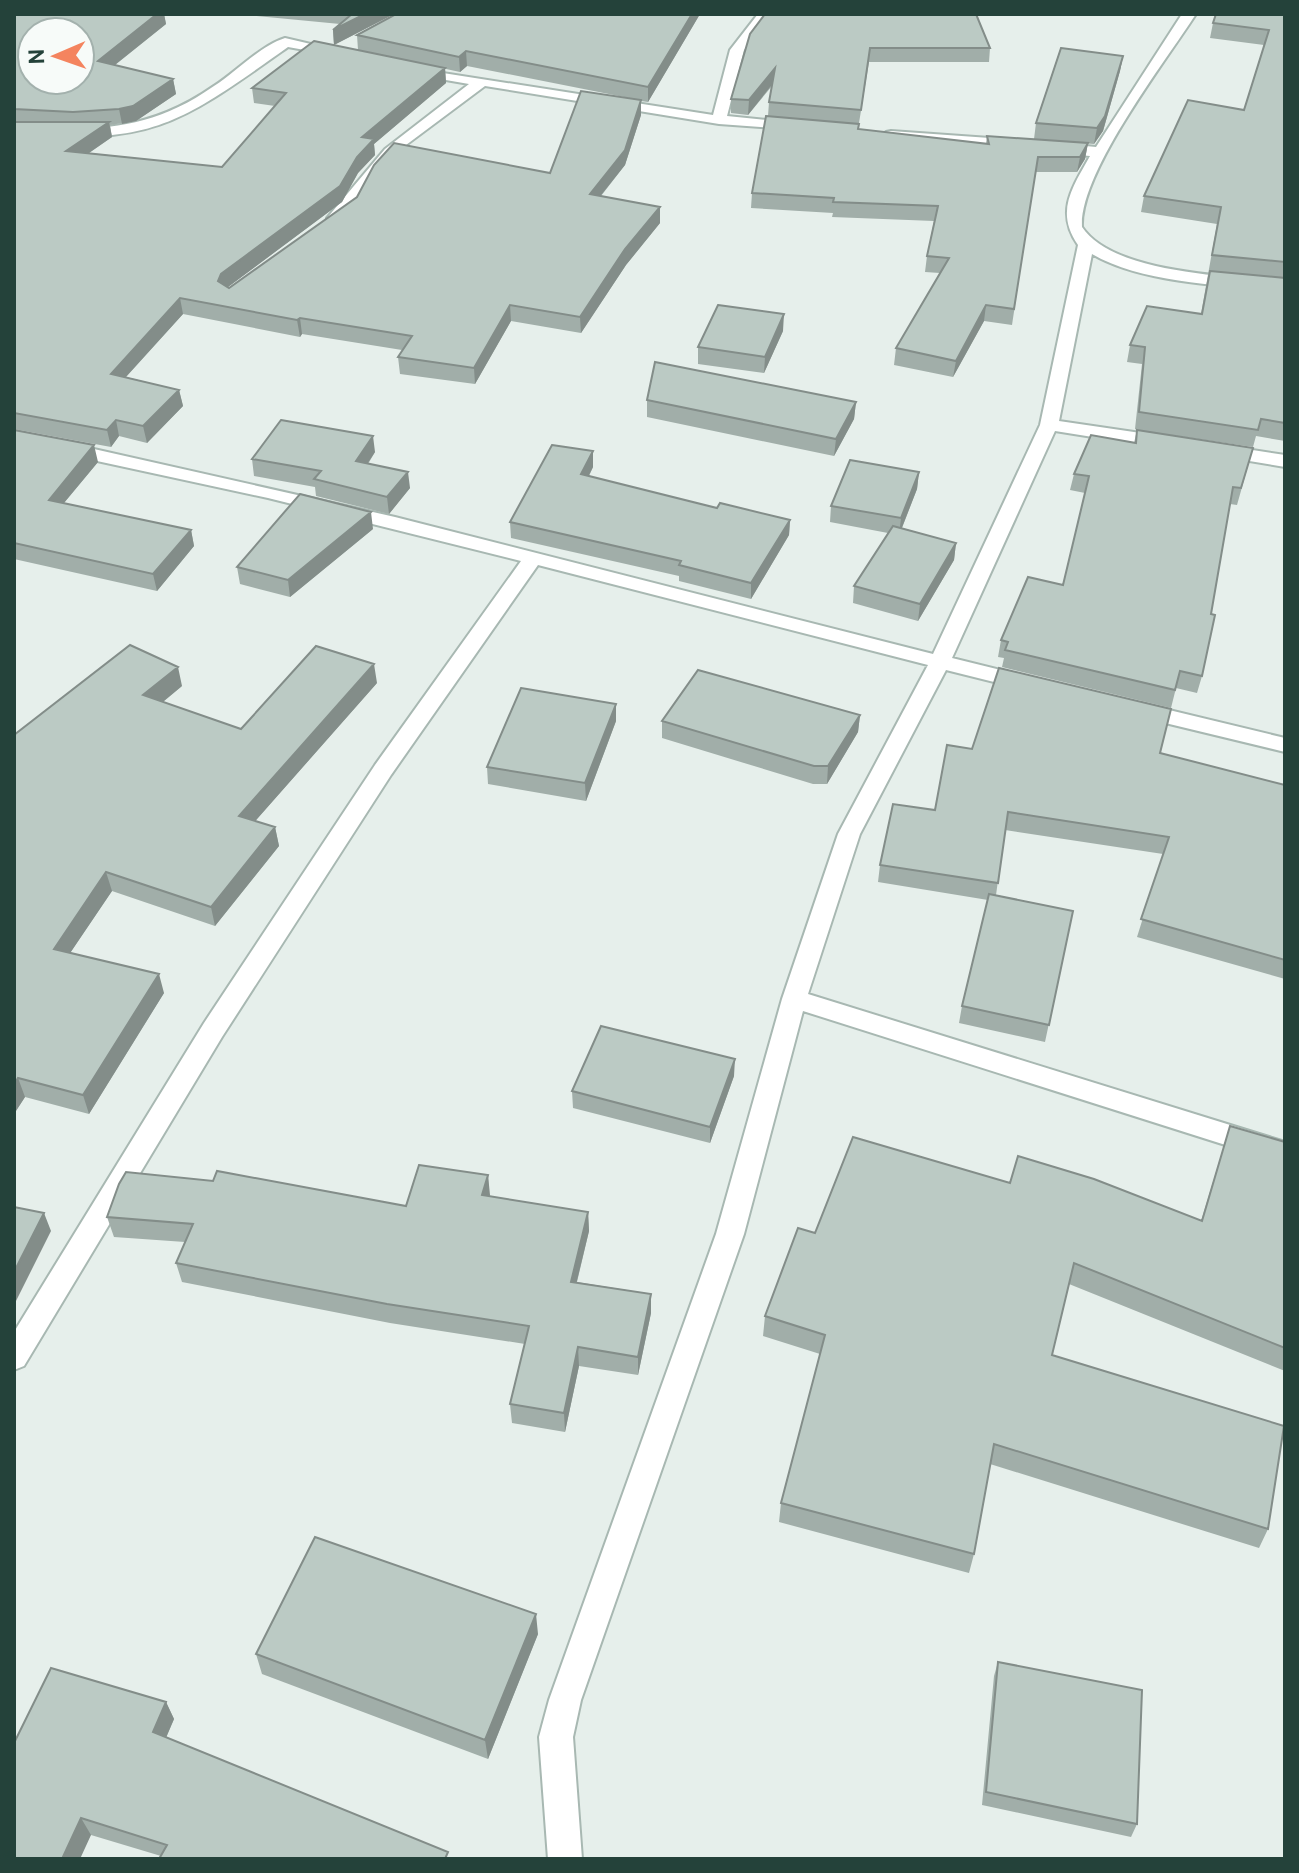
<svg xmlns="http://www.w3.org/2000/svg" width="1299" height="1873" viewBox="0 0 1299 1873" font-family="Overpass,sans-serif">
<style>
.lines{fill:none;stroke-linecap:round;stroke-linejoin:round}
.minor-casing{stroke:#a8b8b2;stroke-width:4}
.minor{fill:#fff;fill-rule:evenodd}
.wall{fill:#a1aea9}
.shaded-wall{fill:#838d89}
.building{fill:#bbcac4;stroke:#838d89;stroke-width:2;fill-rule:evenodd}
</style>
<rect width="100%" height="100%" fill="#e6efeb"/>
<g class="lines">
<!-- minor casing -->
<g class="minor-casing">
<path id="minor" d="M758 14H772L744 50 727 116 795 123 802 127 800 130 719 124 485 86 406 145 356 207 335 223 327 218 385 149 469 84 411 74V68L713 115 730 50Z
M1182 14H1196C1165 62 1079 173 1082 227 1113 274 1232 276 1285 282V292C1227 285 1143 284 1092 254L1059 421 1168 437 1177 443 1168 449 1055 431 952 658 1033 678 1037 683 1026 690 946 670 860 834 808 994 1285 1142V1164L803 1011 744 1234 581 1700 573 1737 582 1859H548L539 1737 549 1700 716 1234 782 999 838 834 928 665 538 565 391 775 222 1037 24 1366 14 1370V1332L204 1023 375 765 521 561 268 498 14 443V431L395 517 933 654 1040 425 1078 245C1055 212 1072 188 1090 156L1055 153 1047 148 1055 143 1096 147Z
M285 38 345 52 338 56 288 47C178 125 153 145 14 134V126C92 131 147 133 214 86 236 72 260 46 285 38Z
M891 131 1018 140 1026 145 1018 150 886 138V132Z
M1220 445 1285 455V467L1213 455V447Z
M1140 703 1285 738V752L1132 715 1129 710 1132 705Z"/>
</g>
<!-- minor -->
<use href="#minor" class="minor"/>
</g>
<!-- wall -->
<path class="wall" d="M14 14H164L166 24 115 65 173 79 176 94 136 121 110 125 112 137 89 153 222 167 275 106 254 103 252 88 445 68 446 83 374 144 375 155 358 173 342 202 228 287 229 288 550 173 629 98 467 66 460 72 358 50 357 35 396 14H700L648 102 641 101V115L625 165 601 196 660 207V223L626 265 581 333 511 321 475 384 400 374 398 357 402 350 302 334 300 337 183 314 126 377 179 390 183 406 147 443 119 436 111 447 14 429Z
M236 14H394L334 45 333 30 340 24Z
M765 14 990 48 989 62H869L858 129 986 144 987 136 1088 143 1085 159 1077 172H1035L1012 325 984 321 953 377 894 365 896 348 940 273 925 272 927 256 934 221 832 217 833 213 751 208 752 193 768 116 769 102 772 86 748 115 731 113V99Z
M1285 14V441L1256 436 1253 447 1157 433 1253 448 1237 505 1230 504 1211 614 1202 676 1197 693 1176 688 1171 708 1002 667 1004 658 998 657 1001 640 1063 585 1085 493 1070 490 1074 474 1134 443 1137 430 1135 429 1142 364 1127 362 1130 345 1201 314 1217 224 1141 212 1144 196 1244 110 1264 45 1210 38 1213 23Z
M1123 56 1120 71 1103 131 1094 144 1034 139 1036 123Z
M783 331 764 373 698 364V347Z
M647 400 856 402 854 419 834 456 647 417Z
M14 430 98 462 64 503 191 530 194 546 157 591 14 559Z
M593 451V467L589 476 717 508 790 520 789 535 751 599 679 581V576L511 538 510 522Z
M375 452 368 464 410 488 389 514 316 496 315 487 254 476 252 459Z
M919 472 917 489 902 528 956 543 954 560 918 621 853 603 854 586 888 533 830 522 831 506Z
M373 529 290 597 240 584 237 567Z
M377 683 255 821 275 827 279 846 215 926 112 891 70 953 164 993 89 1114 25 1097 14 1114V735L182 686 163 702 241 729Z
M616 704V721L586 801 488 784 487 767Z
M860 715 858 732 827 784H813L662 738V721Z
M972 749 1160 753 1285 785V979L1137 937 1163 854 1005 830 996 895 1073 911 1045 1042 959 1023 962 1006 988 900 878 882 880 865 935 810Z
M734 1076 710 1143 573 1108 572 1091Z
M1230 1126 1285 1142V1371L1069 1284 1052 1355 1268 1529 1259 1548 990 1464 974 1554 969 1573 779 1522 781 1503 820 1354 763 1336 765 1316 815 1233 1010 1183 1201 1221Z
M488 1175 489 1196 588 1212 589 1231 577 1282 651 1294V1313L638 1375 579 1366 565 1432 512 1423 510 1404 525 1344 390 1323 182 1282 176 1263 185 1242 114 1237 107 1217 406 1206Z
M538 1634 488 1759 262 1674 256 1654Z
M998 1662 1137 1824 1131 1837 982 1805 994 1676Z
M166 1702 174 1719 166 1738 448 1852 161 1856 91 1835 14 1859Z"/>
<!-- shaded-wall -->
<path class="shaded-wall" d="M157 14H164L166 24 101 76 98 61Z
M365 14H394L334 45 333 30Z
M692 14H700L648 102V87Z
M466 51 467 66 460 72 459 57Z
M1123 56 1120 71 1103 131 1094 144 1097 128Z
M445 68 446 83 374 144 375 155 358 173 342 202 224 290 218 281 221 274 362 137Z
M775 68 774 82 748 115 749 100Z
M173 79 176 94 136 121 122 124 119 109Z
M641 100V115L625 165 590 209V194Z
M109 122 112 137 70 166 66 151Z
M1088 143 1085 159 1077 172 1080 157Z
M660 207V223L626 265 581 333 580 317 625 249Z
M180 298 183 314 114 390 111 374Z
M510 305 511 321 475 384 474 368Z
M986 305 984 321 953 377 956 361Z
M784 314 783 331 764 373 765 357Z
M300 318 302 334 300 337 297 320Z
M179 390 183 406 147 443 143 426Z
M856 402 854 419 834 456 836 439Z
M116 420 119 436 111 447 107 430Z
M373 436 375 452 358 478 356 461Z
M94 445 98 462 53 516 49 500Z
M593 451V467L582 489 581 474Z
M408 472 410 488 389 514 387 497Z
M919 472 917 489 899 535 901 518Z
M371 512 373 529 290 597 288 580Z
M790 520 789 535 751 599V583Z
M191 530 194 546 157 591 153 574Z
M956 543 954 560 918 621 920 604Z
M374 664 377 683 243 835 239 816Z
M178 667 182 686 148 714 143 695Z
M616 704V721L586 801 585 783Z
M860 715 858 732 827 784 828 766Z
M275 827 279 846 215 926 211 907Z
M106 872 112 891 60 968 54 949Z
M159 974 164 993 89 1114 83 1095Z
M735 1059 734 1076 710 1143V1127Z
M18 1078 25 1097 14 1114V1085Z
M488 1175 490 1195 484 1215 482 1195Z
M588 1212 589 1231 572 1301 571 1282Z
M44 1213 51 1231 14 1305V1272Z
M651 1294V1313L638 1375V1357Z
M578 1347 579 1366 565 1432 564 1413Z
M536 1614 538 1634 488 1759 485 1740Z
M166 1702 174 1719 161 1749 153 1732Z
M81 1818 91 1835 80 1859H62Z"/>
<!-- building -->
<path class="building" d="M14 14H157L98 61 173 79 133 106 119 109 73 112 14 109ZM32 32H80V80H32Z
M352 14H365L333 30Z
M396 14H692L648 87 466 51 459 57 357 35Z
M765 14H976L990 48H870L861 110 769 102 775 68 749 100 731 99 750 34Z
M1216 14H1285V262L1212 255 1221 207 1144 196 1188 100 1244 110 1269 30 1213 23Z
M314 41 445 68 362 137 374 139 357 157 340 186 221 274 218 281 229 288 357 197 374 165 394 143 550 173 581 91 641 100 625 150 590 194 660 207 625 249 580 317 510 305 474 368 398 357 412 336 300 318 297 320 180 298 111 374 179 390 143 426 116 420 107 430 14 413V122H109L66 151 222 167 286 93 252 88Z
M1061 48 1123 56 1105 116 1097 128 1036 123Z
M766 116 859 124 858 129 989 144 987 136 1088 143 1080 157H1038L1014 309 986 305 956 361 896 348 949 258 927 256 938 206 833 202 834 198 752 193Z
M1210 271 1285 278V423L1261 419 1258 430 1139 412 1145 347 1130 345 1147 306 1202 314Z
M718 305 784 314 765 357 698 347Z
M655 362 856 402 836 439 647 400Z
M281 420 373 436 356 461 408 472 387 497 314 479 321 471 252 459Z
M14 430 94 445 49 500 191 530 153 574 14 543Z
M1137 430 1253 448 1241 488 1233 487 1211 614 1215 615 1202 676 1180 671 1175 690 1005 650 1008 642 1001 640 1028 577 1063 585 1089 476 1074 474 1091 435 1136 443Z
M552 445 593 451 581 474 717 508 720 503 790 520 751 583 679 565 681 561 510 522Z
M850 460 919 472 901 518 831 506Z
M300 494 371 512 288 580 237 567Z
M893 526 956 543 920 604 854 586Z
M130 645 178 667 143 695 241 729 316 646 374 664 239 816 275 827 211 907 106 872 54 949 159 974 83 1095 18 1078 14 1085V735Z
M999 668 1171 709 1160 753 1285 785V960L1141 919 1169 837 1008 812 998 883 880 865 893 804 935 810 947 745 972 749Z
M698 670 860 715 828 766H814L662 721Z
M521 688 616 704 585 783 487 767Z
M989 894 1073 911 1049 1025 962 1006Z
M601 1026 735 1059 710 1127 572 1091Z
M1230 1126 1285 1142V1348L1074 1263 1052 1355 1284 1426 1268 1529 994 1444 974 1554 781 1503 825 1335 765 1316 798 1228 815 1233 853 1137 1010 1183 1018 1156 1094 1179 1202 1221Z
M419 1165 488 1175 482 1195 588 1212 571 1282 651 1294 638 1357 578 1347 564 1413 510 1404 529 1326 387 1304 176 1263 193 1224 107 1217 119 1184 126 1172 213 1181 217 1171 406 1206Z
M14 1207 44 1213 14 1272Z
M315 1537 536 1614 485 1740 256 1654Z
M998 1662 1142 1690 1137 1824 986 1792Z
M51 1668 166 1702 153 1732 448 1852 445 1859H159L167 1845 81 1818 62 1859H14V1743Z"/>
<!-- border -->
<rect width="1299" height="1873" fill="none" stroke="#24423a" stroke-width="32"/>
<!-- north arrow -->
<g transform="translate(56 56) rotate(268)"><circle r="38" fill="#f7fbf9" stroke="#a3b1ad" stroke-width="2"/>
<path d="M0-6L14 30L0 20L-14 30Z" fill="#f4845f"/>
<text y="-12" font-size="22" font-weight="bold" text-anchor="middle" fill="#24423a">N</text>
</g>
</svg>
